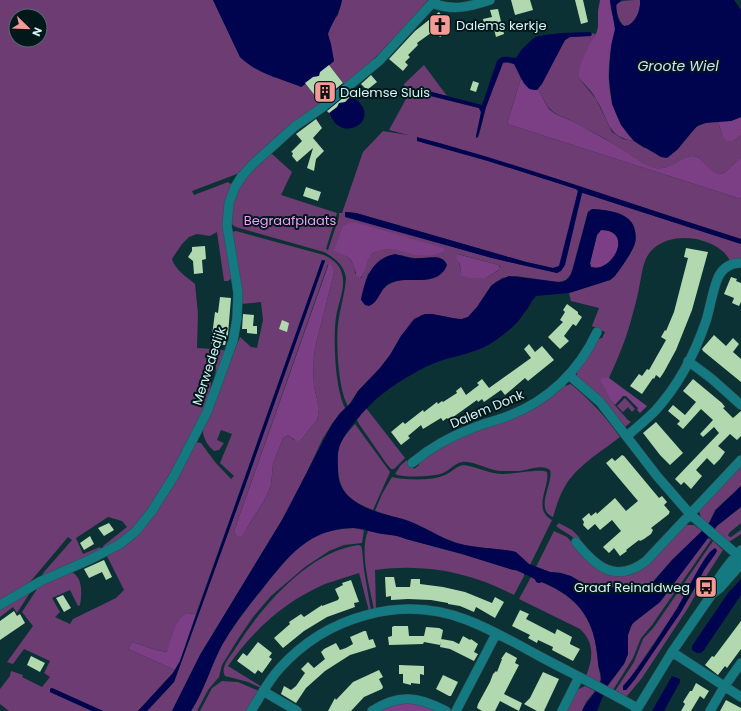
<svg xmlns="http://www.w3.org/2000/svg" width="741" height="711" viewBox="0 0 741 711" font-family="Poppins,sans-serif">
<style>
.green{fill:#6c3c72;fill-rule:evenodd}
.forest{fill:#7c3e84}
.water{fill:#00044e;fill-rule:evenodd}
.building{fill:#b2d8af}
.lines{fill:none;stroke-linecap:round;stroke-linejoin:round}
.minor-casing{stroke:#2c5053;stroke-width:10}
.minor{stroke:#157981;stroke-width:9}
.labels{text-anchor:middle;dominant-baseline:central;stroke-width:4;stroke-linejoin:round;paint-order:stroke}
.poi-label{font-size:13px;fill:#d3f3f6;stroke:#00181a;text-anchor:start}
.park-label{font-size:13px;fill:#f29cfc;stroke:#00181a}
.street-label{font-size:13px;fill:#d3f3f6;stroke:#00181a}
.water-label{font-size:14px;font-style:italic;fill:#d5e1f6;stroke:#00181a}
</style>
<rect width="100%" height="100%" fill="#0c3134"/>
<!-- green -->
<path class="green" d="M0 0H213L240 57 273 77 305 83 321 103 242 172 192 191 194 195 228 182 232 185 226 202 232 278 228 281H224L217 232 210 236 197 234 189 237 182 244 172 259C175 270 187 277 195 284L198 314 197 348 213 349 210 395 191 438 152 506 130 532 105 549 103 546 127 527 122 521 108 517 76 538 83 554 100 547 102 551 41 577 44 572 72 540 68 537 30 582 0 601ZM16 16H40V40H16Z
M342 0H428C417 15 403 29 390 42 376 57 361 72 345 85L329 65 334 61 327 34 332 22 338 15Z
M640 0C641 10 635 26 624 26 620 23 613 7 618 3 622 0 633 0 640 0Z
M591 33 596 34 590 42 578 77 596 99 612 132 623 139 634 141 644 148 677 150C693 131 691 124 718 121L722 135 733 141 741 135V157L724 173C708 177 705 156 693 156 680 157 674 170 655 168 644 166 636 158 626 152 609 140 590 131 572 121 566 118 556 115 551 110 546 105 541 95 538 88L565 40 570 37 591 36Z
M504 62 514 64 521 78 507 124 741 199V239L489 158 445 145 417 141 488 161 576 189 578 191 560 266 553 268 526 262 356 213 346 212 345 216 492 258 557 273 559 272 582 193H583L741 244V259L730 261C724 248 709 242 696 239 681 236 661 239 651 251 642 261 642 276 639 288 637 300 633 312 630 324 625 342 617 360 609 378H604L612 402 627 419 631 422 625 427 577 376V371L598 339 602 338 605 332 592 326 599 308 571 301 569 293 610 280 614 277C621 268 629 257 634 246 636 241 636 236 635 231 632 212 607 210 592 209L588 212 571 274 566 280 558 282 516 276 502 278 491 286 477 307 468 317 462 319 451 318 432 314 421 315 401 336 390 355 380 368 358 391 348 406C338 389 336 343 338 324 340 308 345 294 346 278 344 265 336 259 324 252L239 228 234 226 231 223V212L239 186 268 154H272L292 172 281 195 337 213 326 249 328 250 339 217V213H342L363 152 383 131 408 135 389 130 406 99 404 84 424 65 447 96 428 91 426 93 427 95 479 108 481 112 479 135 486 107 501 65ZM355 222 444 252C439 254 433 255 428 255 411 255 387 239 371 255 367 259 365 271 361 278L355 273C355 266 352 260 346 256L345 225ZM458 254 499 265 500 266 499 270 486 278H468L461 273ZM401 255C415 260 426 257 440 258L425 280C406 279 388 277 377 298L361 300 368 274Z
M236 231 324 255C332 259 340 264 342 274 346 287 338 304 336 317 333 339 335 388 345 408L332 424 323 438 299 489 282 520 200 655 172 711H147L174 682 244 489 325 260H322L196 614 186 613 182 616 168 652 156 650 132 642 128 649 175 670 173 673 138 711H103L52 688 50 689V692L92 711H9L0 704V689L10 676 11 671 23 675 22 677 42 687 50 677 44 673 50 661 24 649 13 664 7 662 33 626 22 612 39 586 72 572C83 578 82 594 80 605L78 606 70 590 52 598 60 612 55 617 70 624 73 619 116 598 124 590 106 554 153 516 167 496 196 442 201 443 215 462 231 479 234 476 220 463 232 434 221 430 217 440 224 443 219 450 214 451C208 446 202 437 203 429L240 337 251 347 257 348 263 320 261 302 242 304 232 234V232ZM328 264 334 273 315 348 313 366 314 386 319 408 318 416 317 420 301 440H294L288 435 283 438 273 464 271 485 266 497 247 528 236 536 234 531Z
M217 349 227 351 215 383Z
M564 384 566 386 570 384 572 385C591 401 606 417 620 437 601 452 576 466 564 488 559 497 556 507 553 517 534 509 554 483 550 470 541 464 529 470 520 471 513 471 507 471 501 471 489 471 473 460 462 462 455 463 450 470 443 473 435 477 402 478 395 474L401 465 407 460 414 469 419 465V462L440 447Z
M625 398 635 409 632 412 628 407 623 412 617 406Z
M366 408 405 458 394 469H391L386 463 359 424 357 420Z
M355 424 390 472 373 510C351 501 339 493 338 468 337 462 337 453 339 447 342 438 349 431 355 424Z
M464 465C478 467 489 474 504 474 514 474 541 468 547 472 550 487 532 509 552 520L530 565 512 551 468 546 454 542 437 535 410 522 375 511 382 494 392 477C405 480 433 481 445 475 452 472 456 466 464 465Z
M741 465V486L715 510 708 525 701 518 699 511Z
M741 507V523L729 533 728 536 731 537 741 530V534L729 542 714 529 719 523Z
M559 523 572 530 580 538 576 540C570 534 562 531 556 526Z
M686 523 687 525H694L702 531 672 560 650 585 638 591 626 590 611 587 596 589 561 573 550 572 536 567 554 531 567 537 582 554 628 574Z
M354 528 364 530 362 543 344 545 329 551 305 567 271 596 253 617 238 639 222 665 219 677 208 690 197 711H191C204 691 211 666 222 645 236 621 254 599 271 578 283 564 294 549 310 539 323 531 339 529 354 528Z
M368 531 399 536 406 539 462 554 524 573V576L514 595C471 572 423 563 375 570L376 610H374C370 588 359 552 368 531Z
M707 537 711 540 652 625 641 638 633 658 613 690 607 687 624 664 628 654V635L632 624 660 602Z
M713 541 723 550 705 578 688 608 642 678 627 696H624L615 691 634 662 643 639 654 627ZM712 550C700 587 676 618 654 650 645 664 637 678 626 690L629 680 677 609 704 561Z
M358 545 361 546 362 549 364 570 371 611H369L359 573C348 577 336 580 325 584 282 603 255 629 228 666L262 687 261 688 248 682 225 676C220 667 230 657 235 649 260 608 308 552 358 545Z
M531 577 540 583 541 582C580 598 595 620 598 662 598 670 602 675 600 683L586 676C593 659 595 643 580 629L519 599Z
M33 588 17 613 13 607 0 617V608Z
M222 681 238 682 259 691 247 711H200L212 688Z
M585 686 595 691 586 702 582 711H565L577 688 579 689Z"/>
<!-- forest -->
<path class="forest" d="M600 0H610C610 10 615 20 615 30 615 38 611 47 610 55 606 86 611 117 634 141 606 137 609 119 596 99 592 91 584 84 578 77L581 63 590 42 596 34 598 27V11Z
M521 78 529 89 537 90 538 88C541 95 546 105 550 110 556 115 565 118 572 121 590 131 608 140 625 151 635 157 644 166 656 168 673 170 681 156 693 156 706 157 709 177 724 173L741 157V199L507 124Z
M741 117V135L733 141H727L722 135 718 121H731Z
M355 222 443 248 445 251C441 254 438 254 433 255 426 256 418 256 411 254 398 251 389 245 375 252 365 257 368 271 360 278L357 276C354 269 354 260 346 256 341 253 337 253 334 250L343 226 349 223Z
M601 230C635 230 612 274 591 267L590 263 597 235Z
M457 254 499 265 500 269 486 278H468L461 275 460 264 456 258Z
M329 263 332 266 334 273 315 348 313 366 314 386 319 408 318 416 317 420 301 440 296 441 288 435 283 438 273 464 271 485 266 497 242 536H236L234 531Z
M602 378H609L647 406 640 413 637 410 638 408 626 396H623L615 405 612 402 601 381Z
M186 613 196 614 180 661 175 670 128 649 132 642 156 650 167 652C171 641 176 618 186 613Z
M410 702 427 706 437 711H378L397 704Z"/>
<!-- water -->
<path class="water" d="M213 0H342C340 13 332 22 328 34L331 44 334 61 328 66 351 96 352 95C357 100 362 104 364 110 368 125 349 133 339 126 334 123 332 118 329 113L330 112 307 83 301 87C280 78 257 74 240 57Z
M610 0H620L621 1 616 5C617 13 617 22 624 26 635 26 641 10 640 0H734L741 10V117L731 121 705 123 697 126 677 150 667 158 661 157 634 141 621 125 612 104 609 77 611 46 615 29Z
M590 32 592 34 591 36 570 37 565 40 542 84 537 90C523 91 520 73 514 64L508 62 503 63 486 107 478 137 476 138V136L481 112 479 108 427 95 428 91 482 105 497 61C502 55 509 57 516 58L522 49 535 37 544 35 562 33Z
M417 137C526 166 633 205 741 239V244L583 193H582L565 265 561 271 557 273 492 258 345 217V212L356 213 526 262 553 268 559 266 578 191 576 189 488 161 417 141Z
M592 209C607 210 632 212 635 231 636 236 636 241 634 246 629 257 621 268 614 277L610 280 569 293 536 296C531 301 529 308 524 313 517 325 507 332 496 340 481 352 458 355 440 361 421 368 401 380 385 392 370 403 344 431 339 448 337 455 338 464 338 472 338 481 341 489 348 496 365 512 388 514 409 521 425 527 439 537 456 543 474 548 493 548 512 551L516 552 529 564 550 572 561 573 571 576 593 589 599 590 611 587 626 590 638 591 646 588 654 581 672 560 702 531 710 522 716 510 741 486V507L717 526 660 602 634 622 631 626 628 635V654L624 664 607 686 597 711H582C587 700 598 692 601 680 602 674 598 668 598 662 595 620 580 598 542 582L539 583 536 582 535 579 516 570H513L462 554 406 539C397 535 387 535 377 533 369 531 361 528 353 528 310 528 287 557 263 588 248 606 234 624 222 645 211 666 204 691 191 711H172L200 655 282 520 332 424 340 413 351 403 358 391 380 368 390 355 401 336 414 319 425 314H432L458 319H462L468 317 477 307 491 286 496 282 509 276 558 282H563L569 278 573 269 588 212ZM601 230C635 230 612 274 591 267L590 263 597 235Z
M395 254C400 255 405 257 410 258 422 261 442 251 447 265 438 288 411 276 392 282 380 286 380 302 369 306L365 305 361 300C365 279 371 259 395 254Z
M322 260 325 261 244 489 174 682 147 711H138L173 673 180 661Z
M715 548 717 550 716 553 704 570 681 612 635 679 626 690H623V686C643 664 660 635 676 610 684 598 704 553 715 548Z
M741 579V595L704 650 701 653H697L692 650V646L728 593Z
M672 676 680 679V682L664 711H652Z
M52 688 103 711H92L50 692V689Z"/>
<!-- building -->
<path class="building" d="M511 0H530L533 10 515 15Z
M575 0H583L588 22 581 24Z
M498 9 504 34 496 37 494 29H491V28L485 29 483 19 492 17 490 10Z
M439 12 451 29 440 37 435 30 417 43 418 45 408 55 410 57 405 62 408 65 403 71 389 59 415 31Z
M329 65 343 83 320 102 305 83 313 77 319 76 320 72Z
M371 75 377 82 367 90 361 84Z
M473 81 479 83 476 92 470 90Z
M350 92 352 95 345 102 339 103 337 107 329 113 327 111Z
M316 119 322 128 313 138 324 151 316 159 314 171 307 168 313 148 297 162 292 156 293 153 291 152 302 141 296 134Z
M306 187 321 192 318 201 303 196Z
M205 246 206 259 202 260 203 273 194 274 193 261 188 257 192 251V247Z
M686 248 708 252 692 310 676 350 664 372 660 378 656 375 654 379 653 378 642 394 630 386 639 374 642 376 647 369 649 370 666 340 661 337 665 330 666 331 674 312 682 281 688 258 684 257Z
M731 277 737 279 736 281 741 283V302L739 306 732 303 734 298 724 294Z
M220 297 231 298 228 334 225 345 211 344 215 312 218 313Z
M567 304 578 312V314L582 317 576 326 573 324 564 336 569 341 560 349 548 337 563 322 560 320 565 312 563 310Z
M243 314 254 315 253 326H257V334L247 333V329H242Z
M282 320 289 323 287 332 279 329Z
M714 335 726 346 733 338 739 344 733 352 741 359V382L703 351 702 349Z
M529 344 535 352 542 346 554 360 528 381 525 378 505 395 501 390 484 402 482 399 478 402 477 400 449 420 447 418 443 421 441 418 423 429 421 425 408 436 410 438 401 445 391 432 403 422 405 424 423 410 424 412 437 402 438 404 442 401 443 402 457 393 456 391 461 387 466 395 479 385 477 383 482 379 489 388 531 358 524 349Z
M693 379 722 403 725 407 723 408 733 418 741 411V436L737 440 730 434 718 446 725 452 720 459 714 465 707 458 696 470 702 476 691 489 684 482 681 485 675 479 719 433 714 427 703 437 700 434 713 420 701 409 683 429 677 424 680 421 668 411 673 405 685 415 696 402 683 391Z
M656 422 683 453 670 465 660 455 643 433Z
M622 455 624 456 659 498 662 496 667 502 664 505 670 512 669 513V514L651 528 653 530 651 534 644 539 640 541 639 540 626 550 627 551 620 556 614 548 609 553 603 547 621 531 612 520 600 530 595 524 588 530 583 525 584 522 582 519 589 513 591 516 596 512 597 514 615 498 626 511 638 501 606 463 612 458 615 461Z
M109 523 114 530 104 536 98 528Z
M90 536 94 544 84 550 80 543Z
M104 560 112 577 106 580 102 572 89 578 84 569Z
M385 577H394L396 587H410L411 579H420V584L443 587 465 592 492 603 495 597 504 602 495 618 476 607 474 612 460 606 448 604V603L431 600 408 599 391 600V596L386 597Z
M351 580 359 602 354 603 355 607 327 617 304 631 283 648 274 638 290 624 289 622 301 614 304 617 322 605V606L338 600 339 598 335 589 343 585 342 583Z
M63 595 71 608 64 612 56 598Z
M520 610 529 614 526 619 555 634 557 629 572 637 570 643V644L580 649 573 661 552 650 553 647 538 640 537 643 528 638 530 635 512 626Z
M14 611 17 616 20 614 25 623 0 640V621Z
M741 621V649L727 668 725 666 718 675 705 665 712 656 714 657Z
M394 626H408L409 636H424L426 627 439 628 443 630 440 645 424 642 423 644 389 645 388 637 392 636V627Z
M364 631H366L369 640 373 639 376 647 350 655 325 671 306 688 296 703 281 694 284 686 291 690 296 686 305 673 301 669 308 662 314 668 325 659 321 652 324 649 336 643 340 650 346 648 353 644 350 637Z
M463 636 470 640 471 639 478 644 474 652 478 654 474 661 450 649 440 647 441 639 453 641 459 644Z
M258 642 272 653 269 657 272 659 262 673 258 670 255 674 237 661 243 653 247 656Z
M506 652 517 658 515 663 519 665 504 694 522 703 519 711 500 701 495 711H482L477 708 478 704 490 682 493 674 496 671 497 672 502 659H501Z
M31 656 45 663 40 672 27 665Z
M399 665 424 666V675L420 674V684L411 683V685L403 683V674H399Z
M379 670 383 677 379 679 383 687 382 689 364 697 351 711H328L335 698 336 700 353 682Z
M543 672 559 679 544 711H537L524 704 530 698Z
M443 675 458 682 451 696H449L436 689Z
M696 683 709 691 704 699 700 696 691 711H681L685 704 683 702 690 691H692Z
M726 700 741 708V711H720Z"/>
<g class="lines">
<!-- minor casing -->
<g class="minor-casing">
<path id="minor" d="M432 3C453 11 469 7 490 0
M688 361 712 379 741 405
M569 375 600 402 657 476 690 514 741 558
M627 436C636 428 646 420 655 411 678 386 695 353 706 321 710 309 714 282 720 274 725 266 733 263 741 263
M412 463C430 448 451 436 473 428 484 423 496 421 508 416 548 401 579 371 597 332
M576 542C596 567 616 584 646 561L741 460
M713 590C717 578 732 560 741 550
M0 605 41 581 89 560 120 544 136 531 152 511 174 476 207 412 233 341 237 318 238 293 236 280 227 226 229 203 235 187 242 176 253 164 294 127 323 107 379 61 435 0
M672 652 741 697
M263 691 297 711
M251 711C260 697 268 681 280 668 326 617 401 594 467 620 493 630 517 644 541 657 573 674 606 690 637 708
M372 711C399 693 419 697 446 711
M456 711 496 634
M562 711 579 677
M636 711 672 652 712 594 720 588 741 564
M710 711 724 687 741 663"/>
</g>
<!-- minor -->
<use href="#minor" class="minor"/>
</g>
<!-- icons -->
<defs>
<g id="church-square" transform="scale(1.15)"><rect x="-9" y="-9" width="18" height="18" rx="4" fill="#f59b97" stroke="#00181a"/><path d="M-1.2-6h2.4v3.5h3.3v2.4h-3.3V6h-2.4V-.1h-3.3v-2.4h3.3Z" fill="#111"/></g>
<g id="building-square" transform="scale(1.15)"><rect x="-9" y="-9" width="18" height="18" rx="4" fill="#f59b97" stroke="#00181a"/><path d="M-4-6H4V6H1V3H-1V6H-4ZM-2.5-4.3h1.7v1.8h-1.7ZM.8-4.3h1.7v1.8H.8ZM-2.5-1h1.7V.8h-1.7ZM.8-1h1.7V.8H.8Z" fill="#111"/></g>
<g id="bus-square" transform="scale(1.15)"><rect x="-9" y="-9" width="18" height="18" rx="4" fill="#f59b97" stroke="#00181a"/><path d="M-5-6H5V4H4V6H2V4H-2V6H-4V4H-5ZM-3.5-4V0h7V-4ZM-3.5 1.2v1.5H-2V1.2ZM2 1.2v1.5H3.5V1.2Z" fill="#111"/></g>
</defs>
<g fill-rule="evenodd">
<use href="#church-square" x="440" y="25"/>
<use href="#building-square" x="325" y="92"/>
<use href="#bus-square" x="706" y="587"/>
</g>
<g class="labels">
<!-- poi labels -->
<g class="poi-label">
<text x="456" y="25">Dalems kerkje</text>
<text x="340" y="92">Dalemse Sluis</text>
<text x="690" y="587" text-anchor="end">Graaf Reinaldweg</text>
</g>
<!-- park labels -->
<g class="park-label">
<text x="290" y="220">Begraafplaats</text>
</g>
<!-- street labels -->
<g class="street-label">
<text transform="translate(209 366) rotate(-72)">Merwededijk</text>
<text transform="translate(487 409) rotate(-23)">Dalem Donk</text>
</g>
<!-- water labels -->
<g class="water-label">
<text x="678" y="66">Groote Wiel</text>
</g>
</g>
<!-- north arrow -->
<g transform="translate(28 28) rotate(113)"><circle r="19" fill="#00181a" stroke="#547072"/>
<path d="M0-3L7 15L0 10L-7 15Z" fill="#f59b97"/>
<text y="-6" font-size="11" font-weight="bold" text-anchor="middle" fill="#d3f3f6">N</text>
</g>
</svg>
